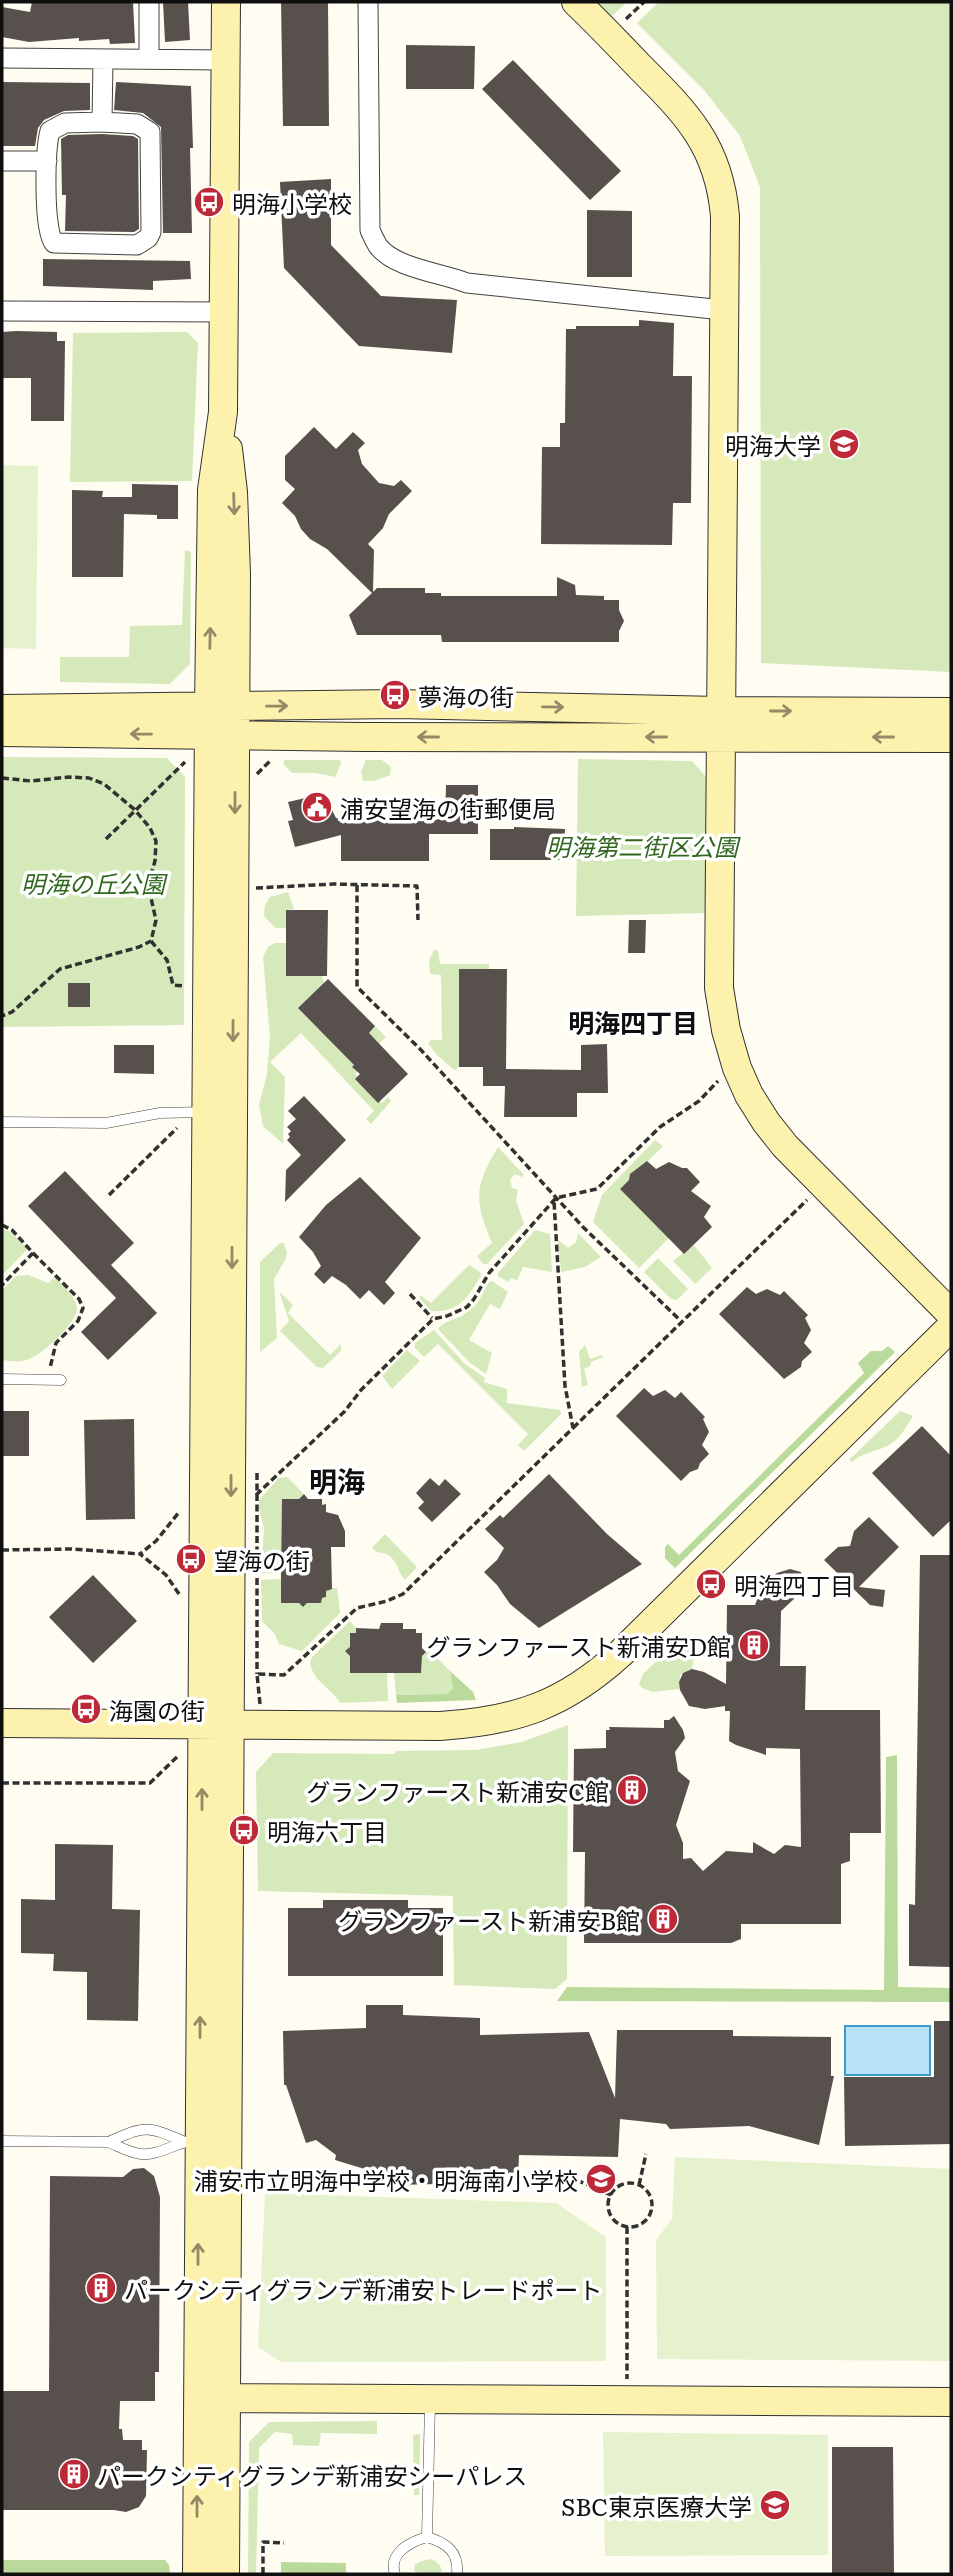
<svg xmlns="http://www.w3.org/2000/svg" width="953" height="2576" viewBox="0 0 953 2576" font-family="Literata,'Noto Sans JP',serif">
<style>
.green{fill:#d5e9bb}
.forest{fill:#bada9b}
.pitch{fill:#e6f1cd}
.water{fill:#b7e1f5;stroke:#3f9acb;stroke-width:2}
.building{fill:#58504c}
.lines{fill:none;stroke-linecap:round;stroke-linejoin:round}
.lane-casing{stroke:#424242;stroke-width:11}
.street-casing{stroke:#424242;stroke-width:21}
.secondary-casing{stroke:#313131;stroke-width:30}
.path{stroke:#313131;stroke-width:3.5;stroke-dasharray:7 3.5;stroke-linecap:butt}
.lane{stroke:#fff;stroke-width:10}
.street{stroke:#fff;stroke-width:19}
.secondary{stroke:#fdf1ae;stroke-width:28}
.oneway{stroke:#928b66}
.labels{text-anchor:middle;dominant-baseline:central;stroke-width:7;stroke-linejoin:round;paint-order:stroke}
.poi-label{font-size:24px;fill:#0f0f0f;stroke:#fff;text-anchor:start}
.park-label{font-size:24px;font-style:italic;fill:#326720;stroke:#fff}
.neighbourhood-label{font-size:26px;font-weight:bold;fill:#0f0f0f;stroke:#fff}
.quarter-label{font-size:28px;font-weight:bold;fill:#0f0f0f;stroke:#fff}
</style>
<rect width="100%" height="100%" fill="#fffcf2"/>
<!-- green -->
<path class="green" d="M596 2H627L611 17Z
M659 2H951V672L761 663 760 187 740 136 704 90 637 23Z
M187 332 198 343 192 481 70 482 73 333Z
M185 550 191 552 190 664 170 684 60 682V657H129L130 626 182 625Z
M2 757 167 758 185 777 184 1025 2 1027Z
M578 759 692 761 707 778 708 913 576 916Z
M284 760H340L341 764 335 777 316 773H292L284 765Z
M366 760H382L391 767 390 775 374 781H363L361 772Z
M288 892 294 909 286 910V928H275L264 916 265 905 270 897Z
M275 943H286V976H322L346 1055 375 1026 386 1037 367 1055 371 1060 355 1074 382 1103 388 1097 391 1101 371 1124 366 1119 374 1111 301 1033 270 1062 285 1077 283 1144 263 1126 259 1105 267 1074 270 1038 263 957 268 947Z
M434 950 438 951 440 964H489V969H459V1067L454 1070 436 1054 428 1043 431 1040H442L441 975 430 974 429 960Z
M655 1140 663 1146 638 1171 630 1174 629 1180 620 1189 669 1238 639 1268 593 1222 602 1195Z
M498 1147 524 1175 522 1177 515 1174 510 1180 512 1188 518 1190 516 1201 524 1224 487 1264H483L477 1256 492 1243C474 1200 474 1187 498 1147Z
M2 1229 11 1232 28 1249 2 1275Z
M535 1230 550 1234 552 1272 523 1267 517 1281 511 1278 508 1282 498 1276V1273Z
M578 1233 601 1257 585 1267 561 1272 558 1240 568 1248 576 1242Z
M280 1243H284L287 1253 285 1260 274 1279 277 1338 260 1352V1262Z
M694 1245 712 1268 695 1284 673 1261Z
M658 1258 688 1289 677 1300 671 1299 644 1272Z
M469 1265 480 1272 481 1276C468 1297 459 1313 431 1311L420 1299V1295L431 1303Z
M28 1275 48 1283 54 1277C62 1285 76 1296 77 1308 78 1322 42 1355 29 1359 20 1363 11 1361 2 1360V1290L16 1276Z
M492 1281 508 1292 500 1309 490 1304 469 1340 492 1353 486 1374 470 1363 438 1329C444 1320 457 1320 466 1313 478 1306 483 1293 489 1282Z
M279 1291 293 1305 288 1313 330 1355 341 1344V1351L323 1368 317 1367 280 1331 289 1321Z
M434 1330 464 1363 485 1378 484 1382 507 1389V1403L560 1410 561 1414 524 1451 518 1445 528 1434 438 1344 424 1357 415 1348V1343Z
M585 1345 590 1359 602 1355 603 1357 591 1362V1365L584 1369 588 1385 582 1387 579 1352Z
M407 1350 420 1361 392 1389 382 1376Z
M900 1411 913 1416C907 1425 902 1436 892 1443 879 1452 864 1451 852 1462L849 1460Z
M287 1477 304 1494 299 1499H282L281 1573H261L264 1530 259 1508V1500L279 1478Z
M385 1534 417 1567 405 1580C398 1573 397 1560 388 1555 382 1552 378 1554 372 1548Z
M281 1579V1603H299L303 1607 307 1603H321L322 1598 326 1597V1588H337L340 1613 302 1651 279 1644 275 1634 262 1621 261 1580Z
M350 1621 356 1628V1633H350V1647L346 1651 350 1656V1673H387L388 1701 340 1703C330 1686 312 1682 310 1661L313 1656Z
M682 1637C698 1639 694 1656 692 1669L680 1675V1689L653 1692 642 1688 639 1684 643 1674Z
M429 1650 450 1671 453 1688 447 1694 396 1695 394 1673H421L422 1656Z
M568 1725 567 1979 555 1989 454 1985 453 1896 258 1891 256 1772 273 1753 395 1754 396 1751 476 1750 522 1742Z
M377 2421V2434L321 2433 319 2446 293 2445 292 2434 275 2432 259 2448 256 2574H248L249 2442 269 2422Z
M420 2434 419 2495H414L413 2435Z
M430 2559C437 2562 440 2563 442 2571L439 2574H419L414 2571 415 2565 419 2562Z"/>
<!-- forest -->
<path class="forest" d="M888 1346 895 1352 675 1568 665 1558V1547L668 1544 679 1555 864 1373 858 1363 871 1351H882Z
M450 1671 473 1692 476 1700 397 1703 396 1695 447 1694 453 1688Z
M897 1755 898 1987 951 1988V2002L557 2001 567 1987 884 1990 886 1757Z
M2 2560H165L169 2565 170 2574H2Z
M281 2562 346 2563V2574H281Z"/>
<!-- pitch -->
<path class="pitch" d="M2 465 38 466 36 649 2 648Z
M675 2157 951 2169V2361L657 2359 656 2240 672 2219Z
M265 2193 556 2203 606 2237V2361L281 2362 258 2347Z
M603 2432 828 2435V2555L605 2556Z"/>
<!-- water -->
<path class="water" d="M845 2026H930V2075H845Z"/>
<!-- building -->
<path class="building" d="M32 2H133L135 43 110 44 109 39 79 41V38L29 42 2 37V7L30 12Z
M163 2H188L190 40 165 42Z
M281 2H328L329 126H283Z
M406 45 475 46 474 89H406Z
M513 60 621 171 590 200 482 89Z
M2 82 90 83V110L64 111 44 120 38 128 35 146H3Z
M116 82 191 86 193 148H190L192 233H163L161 127 143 113 114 110Z
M102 134 133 136 138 139 139 229 134 232 65 231 66 195H62L61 139 68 135Z
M331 179V245L381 296 457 300 452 353 359 346 284 268 280 182Z
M587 210 632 211V277H587Z
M43 259 190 261 191 279 153 281V290L43 286Z
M639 320 674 323 673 376H692L691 503H673L672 545 541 544 542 447H560V423H565L566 329H576V326H639Z
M16 331 57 332V341H65L64 421H31V378H2V332Z
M314 427 336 449 353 432 365 443 358 450 362 464 379 483 394 486 401 480 412 491 389 514 383 528 368 544 374 550 373 592 377 588H425V593H441V596H557V577L575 585 576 595 604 596V600H619V610L624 621 619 631V642H442L441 635H357L349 615 372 593 327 549 310 539 301 529 295 516 282 503 295 489 285 480V456Z
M132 484 178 485V519H157V515L124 514 123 577H72V490L103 491 102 497H132Z
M446 785H478V834H429V861H341V835L295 847 288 821 293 820 288 802 314 796H320L329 804 336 818 362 819V813H380V819H445Z
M514 827 565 829 564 860H490V829H514Z
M286 910H328L327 976H286Z
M629 920H646L645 953H628Z
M459 969H507L506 1069 581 1070V1045L607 1044 608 1093H577V1117H504L505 1086H483V1067H459Z
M328 979 375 1026 369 1033 408 1074 378 1103 355 1079 360 1074 352 1067 354 1065 298 1008Z
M68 983H90V1007H68Z
M114 1045H154V1074L114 1073Z
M304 1096 346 1140 285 1202 286 1170 301 1155 287 1140 290 1137 288 1134 291 1131 287 1127 296 1119 288 1111Z
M647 1161 656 1169 669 1162 682 1168H687L700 1182 691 1191 711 1206 704 1217 712 1227 684 1254 620 1189 629 1180 630 1174Z
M65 1171 134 1243 111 1265 157 1313 108 1360 81 1332 116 1298 28 1206Z
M360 1177 421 1238 385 1282 395 1293 384 1305 369 1290 360 1299 346 1285 332 1276 324 1284 314 1274 321 1266 313 1252 299 1237 326 1205Z
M747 1287 756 1294 767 1289 780 1295 784 1291 808 1315 805 1318 811 1330 804 1343 812 1352 802 1361 801 1367 784 1379 719 1314Z
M644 1388 653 1396 665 1390 675 1398 681 1392 705 1417 703 1419 709 1432 702 1445 709 1454 700 1463 698 1469 690 1472 681 1481 616 1416Z
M2 1411H29V1456H2Z
M134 1419 135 1519 86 1520 84 1420Z
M922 1426 951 1456V1520L933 1537 872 1473Z
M549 1474 607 1534 642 1564 539 1628 510 1604 497 1585 484 1572 497 1560 504 1548 485 1529 500 1515 503 1518Z
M430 1478 439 1486 445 1479 461 1494 432 1522 418 1508 424 1502 416 1493Z
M304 1494 308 1499H322V1505L326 1504V1512L338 1515 345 1531V1547H331L332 1589 326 1591V1597L322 1598 321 1603H307L303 1607 299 1603H281V1573L282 1499H299Z
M869 1517 899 1547 859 1587 885 1590 883 1607 870 1605 824 1560 838 1547 850 1546 854 1531Z
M920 1555H951V1967L909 1966V1904L915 1905Z
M790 1569 801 1572 803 1581 794 1599 781 1611 780 1666H806L805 1710H880L881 1833H850V1861L841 1864V1924H741V1939L731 1943H584L585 1852H573L574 1749 606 1748V1730H610L609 1727 664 1728V1720H669L674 1716 683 1730 685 1738 675 1752 678 1771 690 1781 676 1825 683 1843V1859L691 1858 703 1871 726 1851 753 1853V1842L774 1854 785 1845 801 1847 800 1749 766 1748V1755L736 1745 729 1741 730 1711H725V1706L705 1709 689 1706 680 1690 679 1682 683 1673 692 1669 704 1672 726 1684 727 1605H755L761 1589 768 1580 777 1573Z
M93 1575 137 1621 93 1663 49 1617Z
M381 1623H403V1629H416V1633H422V1648L426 1652 422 1656 421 1673H350V1656L345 1651 350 1647V1633H356V1628L379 1629Z
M55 1844 113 1845 112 1909 140 1910 138 2021 87 2020V1972L53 1971 54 1954 21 1953V1899L55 1900Z
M323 1900H408V1908H443V1976H288V1908H323Z
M366 2005H403V2015L480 2018V2035L589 2032 615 2098 617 2030H733V2036L831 2037V2076H834L819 2145 749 2126 670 2129 666 2124 620 2119 618 2157 519 2155 518 2177 440 2174 439 2184 392 2185 391 2177 335 2160 336 2155 316 2140 306 2143 286 2085H284L283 2031 366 2028Z
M934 2021H951V2144L845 2146 844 2077H934Z
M144 2168 154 2176 160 2197 159 2372H155V2401H120L119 2429H122L123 2440H142V2450H147L146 2496 139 2507 126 2512 114 2510H2V2391H49L50 2176 123 2177 133 2169Z
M832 2447H893L894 2574H832Z"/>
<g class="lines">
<!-- lane casing -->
<g class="lane-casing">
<path id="lane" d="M2 1122 106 1123 160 1113 203 1112
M2 1379 61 1380
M2 2141 108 2142
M183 2141C145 2125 146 2126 108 2142 118 2146 130 2153 141 2154 160 2156 177 2141 197 2140
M427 2537 430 2403
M395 2574C388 2553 410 2542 427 2537 447 2543 459 2552 457 2574"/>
</g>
<!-- street casing -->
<g class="street-casing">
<path id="street" d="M149 2V59
M368 2 370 230C372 235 375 241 378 246 394 268 442 273 467 283L723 310
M2 58 226 60
M102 122 137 124 150 132 151 232 148 238 137 245 54 243C43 229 45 150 50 131L65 123Z
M102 122 103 60
M2 161H47
M2 311 225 312"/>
</g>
<!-- secondary casing -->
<g class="secondary-casing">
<path id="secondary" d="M576 2C598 23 619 45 640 67 687 114 719 146 725 216L719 988 726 1030 737 1068 749 1095 766 1122 785 1146 951 1314
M2 709 398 704 720 711 951 712
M2 732 363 737 951 738
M2 1723 440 1726C517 1721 564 1705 621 1653L951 1327
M209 2398 951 2402
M197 2574 209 707 212 490 223 412 226 2
M225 2574 236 574 233 492 228 449"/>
</g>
<!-- path -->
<path class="path" d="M626 19 644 2
M257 774 271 760
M2 778 31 781 69 777 89 778 104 784 135 810 150 828 156 841 155 861 148 885 156 920 151 941 139 947 60 969 12 1012 2 1016
M106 839 185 762
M357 885V987L421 1050 583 1227 682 1322
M256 888 334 884 417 886 418 920
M151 941 167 960 173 985 185 986
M109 1195 177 1128
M2 1225 12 1230 33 1253 2 1285
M33 1253 79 1299 83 1308 78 1321 56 1343 50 1368
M410 1294 432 1318
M573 1428 807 1200
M257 1473V1674
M256 1495 345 1411 361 1390 433 1319 447 1316 467 1307 474 1299 489 1273 556 1198 597 1189 660 1127 699 1101 718 1081
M2 1550 71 1549 140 1554
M179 1594 166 1575 140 1554 156 1541 180 1511
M260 1704 257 1674 284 1675 357 1608 387 1601 403 1594 573 1428 565 1386 554 1201
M2 1783H150L178 1756
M536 2173 563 2174 611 2195
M608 2205a22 22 0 1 1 44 0a22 22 0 1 1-44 0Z
M639 2185 646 2154
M627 2227V2379
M263 2574V2542L284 2543"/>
<!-- lane -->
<use href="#lane" class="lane"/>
<!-- street -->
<use href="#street" class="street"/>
<!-- secondary -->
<use href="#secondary" class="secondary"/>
</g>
<!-- one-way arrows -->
<defs><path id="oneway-shaft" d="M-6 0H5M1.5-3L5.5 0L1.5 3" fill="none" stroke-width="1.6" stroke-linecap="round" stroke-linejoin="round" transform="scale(1.75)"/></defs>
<g class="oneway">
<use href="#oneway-shaft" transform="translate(234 504) rotate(88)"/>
<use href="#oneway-shaft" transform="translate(210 638) rotate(-89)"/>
<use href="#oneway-shaft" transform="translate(277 706) rotate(-1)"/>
<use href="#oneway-shaft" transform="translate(553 707) rotate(1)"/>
<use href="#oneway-shaft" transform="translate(781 711)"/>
<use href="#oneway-shaft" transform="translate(141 734) rotate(-179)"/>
<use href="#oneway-shaft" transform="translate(428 737) rotate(-180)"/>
<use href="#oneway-shaft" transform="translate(656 737) rotate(-180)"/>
<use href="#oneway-shaft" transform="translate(883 737) rotate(-180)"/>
<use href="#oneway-shaft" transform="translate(235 803) rotate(90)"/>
<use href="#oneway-shaft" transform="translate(233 1031) rotate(90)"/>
<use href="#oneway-shaft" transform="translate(232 1258) rotate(90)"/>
<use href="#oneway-shaft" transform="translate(231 1486) rotate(90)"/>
<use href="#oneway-shaft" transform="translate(202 1799) rotate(-90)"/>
<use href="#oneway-shaft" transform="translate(200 2027) rotate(-90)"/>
<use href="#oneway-shaft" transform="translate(198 2254) rotate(-90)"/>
<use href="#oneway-shaft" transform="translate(197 2506) rotate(-90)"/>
</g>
<!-- icons -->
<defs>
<g id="bus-disc" transform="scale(1.575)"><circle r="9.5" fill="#be2937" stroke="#fff"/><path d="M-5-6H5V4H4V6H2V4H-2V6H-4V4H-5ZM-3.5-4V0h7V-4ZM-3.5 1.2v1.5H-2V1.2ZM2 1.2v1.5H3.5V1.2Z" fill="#fff"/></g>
<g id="university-disc" transform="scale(1.575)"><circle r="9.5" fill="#be2937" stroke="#fff"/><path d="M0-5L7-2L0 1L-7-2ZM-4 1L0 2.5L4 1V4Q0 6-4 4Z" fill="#fff"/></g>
<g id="civic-disc" transform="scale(1.575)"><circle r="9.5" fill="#be2937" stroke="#fff"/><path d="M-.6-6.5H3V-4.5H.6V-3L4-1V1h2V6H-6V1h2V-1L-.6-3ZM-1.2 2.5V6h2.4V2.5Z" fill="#fff"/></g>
<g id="building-disc" transform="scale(1.575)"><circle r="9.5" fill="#be2937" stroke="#fff"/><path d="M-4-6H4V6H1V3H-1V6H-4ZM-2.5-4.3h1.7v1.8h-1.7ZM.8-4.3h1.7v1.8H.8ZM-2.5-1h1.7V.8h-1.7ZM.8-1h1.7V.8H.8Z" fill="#fff"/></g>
<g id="school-disc" transform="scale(1.575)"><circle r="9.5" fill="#be2937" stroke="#fff"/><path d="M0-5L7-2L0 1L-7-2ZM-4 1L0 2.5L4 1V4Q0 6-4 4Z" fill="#fff"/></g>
</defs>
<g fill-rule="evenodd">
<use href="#bus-disc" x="209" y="202"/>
<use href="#university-disc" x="844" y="444"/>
<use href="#bus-disc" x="395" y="695"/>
<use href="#civic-disc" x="317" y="807"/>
<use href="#bus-disc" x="191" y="1559"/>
<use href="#bus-disc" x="711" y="1584"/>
<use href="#building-disc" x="754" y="1645"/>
<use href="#bus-disc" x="86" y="1709"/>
<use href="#building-disc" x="632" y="1790"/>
<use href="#bus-disc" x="244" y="1830"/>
<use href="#building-disc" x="663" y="1919"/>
<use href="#school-disc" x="601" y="2179"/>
<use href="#building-disc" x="101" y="2288"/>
<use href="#building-disc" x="74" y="2474"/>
<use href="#university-disc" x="775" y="2505"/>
</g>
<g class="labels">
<!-- poi labels -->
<g class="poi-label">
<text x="232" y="202">明海小学校</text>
<text x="821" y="444" text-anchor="end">明海大学</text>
<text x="418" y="695">夢海の街</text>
<text x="340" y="807">浦安望海の街郵便局</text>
<text x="214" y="1559">望海の街</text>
<text x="734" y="1584">明海四丁目</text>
<text x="731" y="1645" text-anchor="end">グランファースト新浦安D館</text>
<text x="109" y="1709">海園の街</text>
<text x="609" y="1790" text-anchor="end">グランファースト新浦安C館</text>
<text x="267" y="1830">明海六丁目</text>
<text x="640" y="1919" text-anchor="end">グランファースト新浦安B館</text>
<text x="578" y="2179" text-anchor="end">浦安市立明海中学校・明海南小学校</text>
<text x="124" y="2288">パークシティグランデ新浦安トレードポート</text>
<text x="97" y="2474">パークシティグランデ新浦安シーパレス</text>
<text x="752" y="2505" text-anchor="end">SBC東京医療大学</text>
</g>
<!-- park labels -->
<g class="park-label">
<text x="642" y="845">明海第二街区公園</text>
<text x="93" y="882">明海の丘公園</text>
</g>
<!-- neighbourhood labels -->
<g class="neighbourhood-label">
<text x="633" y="1021">明海四丁目</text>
</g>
<!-- quarter labels -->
<g class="quarter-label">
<text x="337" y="1480">明海</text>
</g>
</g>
<!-- border -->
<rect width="953" height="2576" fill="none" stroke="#0f0f0f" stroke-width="7"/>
</svg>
